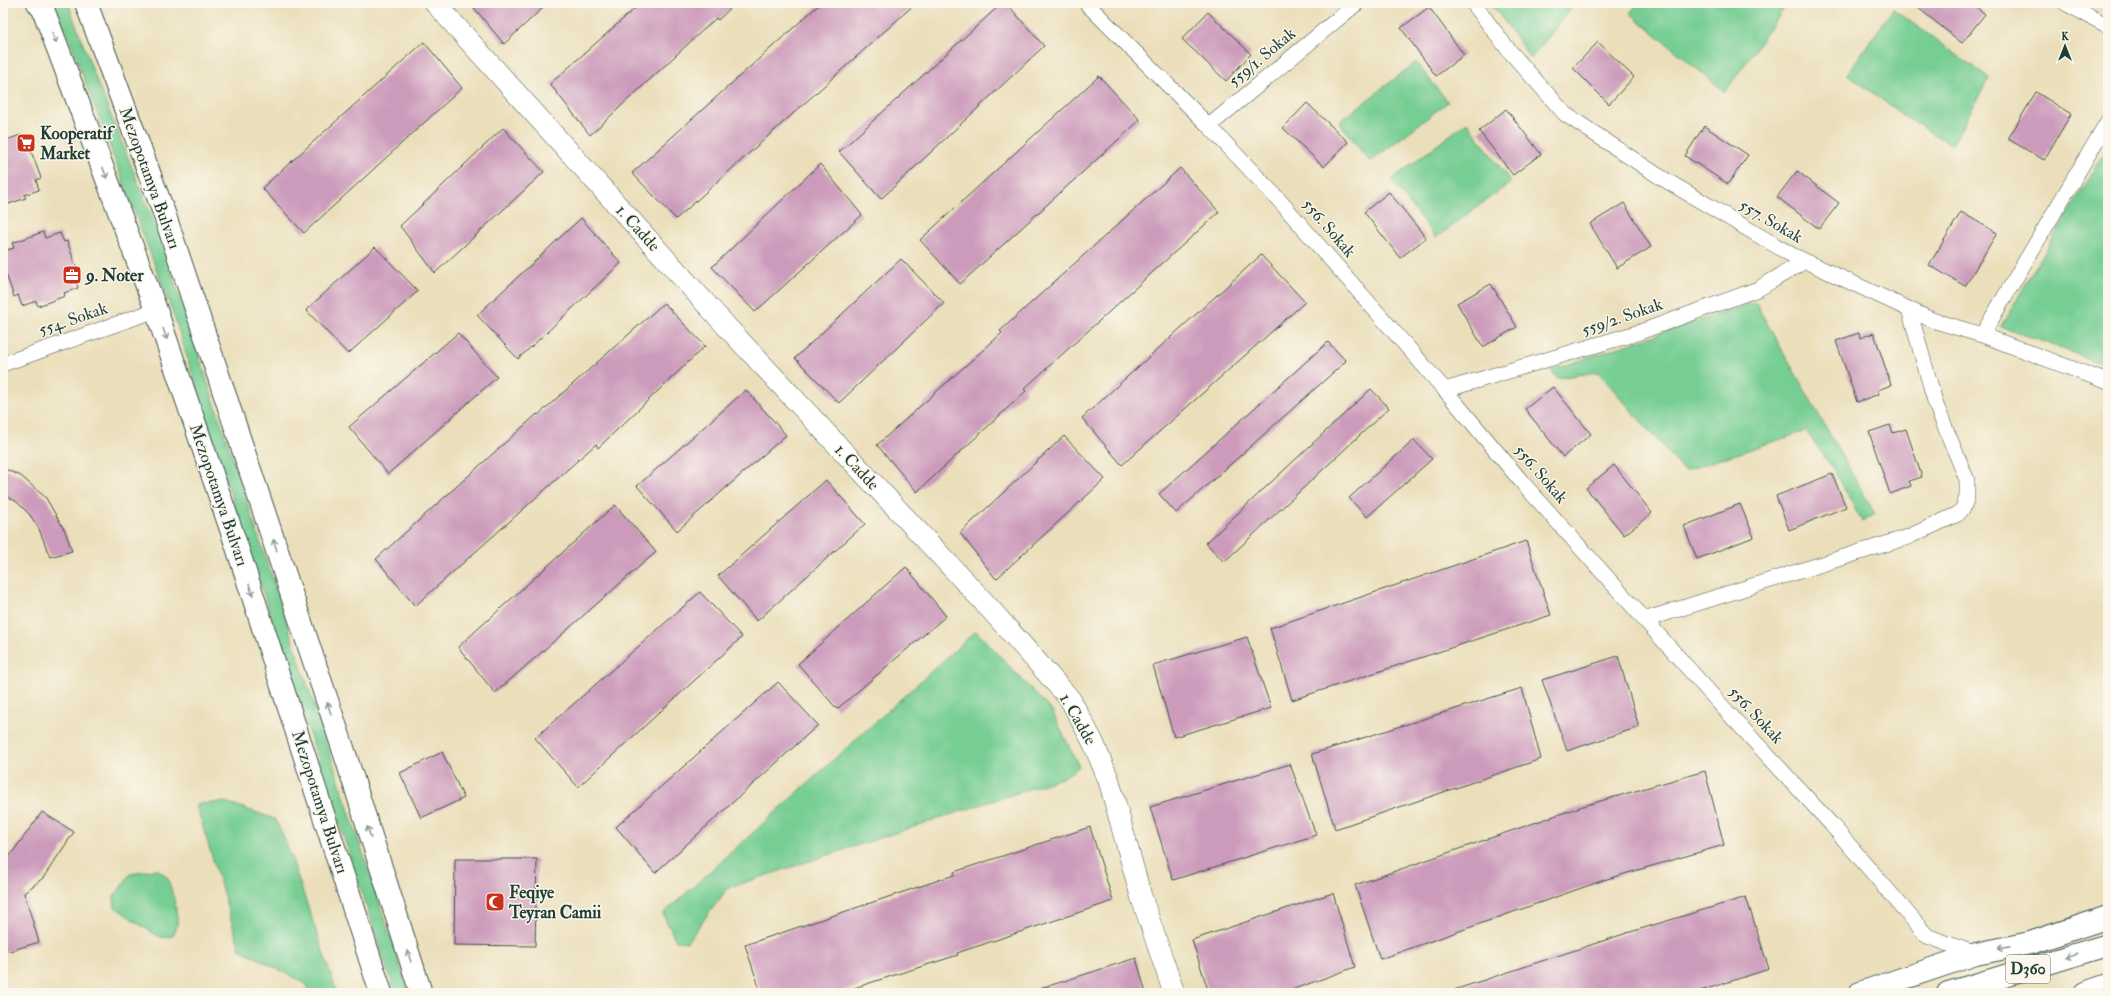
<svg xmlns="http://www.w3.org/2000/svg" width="2111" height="996" viewBox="0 0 2111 996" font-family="'IM FELL Double Pica',serif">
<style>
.green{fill:#77ce94;stroke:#4b8664}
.building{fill:#cc9bbb}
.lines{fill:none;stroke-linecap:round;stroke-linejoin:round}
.street-casing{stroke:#3e5548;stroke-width:16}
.secondary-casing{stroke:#3e5548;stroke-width:22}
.primary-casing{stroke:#3e5548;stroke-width:24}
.highway-casing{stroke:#3e5548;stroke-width:24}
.street{stroke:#fff;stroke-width:15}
.secondary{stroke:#fff;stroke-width:21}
.primary{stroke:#fff;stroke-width:22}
.highway{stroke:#fff;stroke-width:22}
.oneway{stroke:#8f9e9a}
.labels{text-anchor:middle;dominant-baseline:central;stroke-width:3;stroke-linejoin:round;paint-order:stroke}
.shield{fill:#fbf7ec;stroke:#61756b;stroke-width:1}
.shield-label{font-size:16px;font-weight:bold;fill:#1f3d34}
.street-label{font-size:17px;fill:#1f3d34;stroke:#fbf7ec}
.poi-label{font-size:17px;font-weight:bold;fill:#1f3d34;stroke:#fbf7ec;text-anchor:start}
</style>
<rect width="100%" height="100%" fill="#fbf7ec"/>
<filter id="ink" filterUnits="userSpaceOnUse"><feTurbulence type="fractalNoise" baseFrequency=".025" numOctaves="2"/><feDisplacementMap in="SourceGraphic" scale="8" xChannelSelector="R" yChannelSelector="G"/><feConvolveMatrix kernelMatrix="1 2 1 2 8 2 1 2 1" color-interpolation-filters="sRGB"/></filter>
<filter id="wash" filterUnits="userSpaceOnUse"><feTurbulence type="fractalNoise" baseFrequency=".012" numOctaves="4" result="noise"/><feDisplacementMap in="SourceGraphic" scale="16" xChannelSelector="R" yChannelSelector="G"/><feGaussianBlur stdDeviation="0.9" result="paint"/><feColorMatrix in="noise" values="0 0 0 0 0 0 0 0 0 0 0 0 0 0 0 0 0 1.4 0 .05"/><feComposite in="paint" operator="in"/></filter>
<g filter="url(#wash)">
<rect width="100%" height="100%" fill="#ebdfbb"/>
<!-- green -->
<path class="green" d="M53 3H68L96 79 158 232 409 993H395L228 486 174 316 68 36Z
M1491 3H1575L1531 59Z
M1638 3H1788L1725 92 1630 13Z
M1893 9 1989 78 1952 145 1907 118 1847 74Z
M1416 62 1448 102 1370 162 1339 122Z
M1467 122 1511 182 1436 238 1391 180Z
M2108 146V366L2001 326Z
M1755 302 1875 514 1862 522 1834 470 1806 431 1684 471 1598 372 1557 378 1551 370Z
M976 631 1052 711 1079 767 1062 778 728 888 687 942 676 941 663 914Z
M226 802 275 819 286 842 337 993H309L306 984 240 949 196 804Z
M157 869C161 872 166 875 168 879 172 891 190 944 161 937 153 935 124 913 115 907L114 897 130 874Z"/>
<g id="blocks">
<!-- building -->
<path class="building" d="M470 3H548L504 44Z
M641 3H736L718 20 716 18 590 135 550 84Z
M821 3H916L676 219 632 173Z
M1002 3H1006L1044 46 881 199 839 152Z
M1912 3H1971L1985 14 1962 43Z
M1429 7 1464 55 1436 76 1401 28Z
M1208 12 1251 54 1226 81 1182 39Z
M424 42 462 88 304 233 262 188Z
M1598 42 1634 77 1609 104 1573 68Z
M1099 76 1140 120 960 284 920 240Z
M2036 92 2071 114 2044 160 2008 139Z
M1307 103 1348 142 1324 167 1283 128Z
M1506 109 1541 154 1513 175 1479 131Z
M1704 126 1748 155 1728 184 1685 156Z
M503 128 544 172 435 273 400 226Z
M21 135 24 144 28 143 41 178 36 180 39 190 24 195 26 198 3 206V141Z
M820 164 862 215 755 312 712 267Z
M1180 168 1219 212 1024 389 1026 391 917 492 877 445 1002 333 1000 331Z
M1797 171 1839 203 1819 229 1777 197Z
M1389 192 1426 238 1400 258 1364 212Z
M1624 203 1651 247 1617 268 1590 224Z
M1961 212 1997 233 1965 286 1929 265Z
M581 218 621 263 518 359 477 315Z
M43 232 45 238 60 233 64 242 67 241 80 277 75 279 78 288 64 293 65 296 38 306 36 301 22 306 18 295 14 297 3 265V251L14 248 12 243Z
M375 247 418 291 348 354 306 310Z
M1261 255 1305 302 1122 465 1082 418Z
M901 259 944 303 839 403 795 358Z
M1491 284 1517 327 1483 347 1457 303Z
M664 303 705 346 598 448 596 444 415 606 376 559 537 414 538 415Z
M458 333 497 377 388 474 349 427Z
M1859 333 1860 338 1874 333 1891 385 1878 390 1879 394 1857 402 1836 341Z
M1328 342 1346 361 1176 513 1159 494Z
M1553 387 1591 434 1563 457 1525 409Z
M1371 389 1389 408 1224 562 1206 543Z
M746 390 786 435 677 531 637 486Z
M1890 425 1893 433 1906 429 1922 477 1909 481 1911 486 1890 494 1869 432Z
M1064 436 1105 479 996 579 960 533Z
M1414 440 1432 459 1367 517 1349 498Z
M1614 465 1652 513 1624 535 1586 488Z
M3 468 21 476 46 498 65 531 72 551 50 557 39 529 30 515 17 502 3 494Z
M1832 474 1846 507 1789 530 1776 496Z
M826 480 865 524 757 621 718 576Z
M1740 504 1754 537 1697 559 1684 526Z
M615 505 656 552 495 693 458 647Z
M1526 541 1551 615 1292 700 1270 628Z
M906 567 946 616 837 709 798 664Z
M700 592 742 637 578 787 535 738Z
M1247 637 1271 708 1174 737 1153 665Z
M1618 656 1639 727 1567 751 1542 680Z
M778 682 818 725 655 873 616 827Z
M1522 688 1541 759 1335 829 1312 754Z
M442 752 464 798 421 818 400 773Z
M1290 764 1316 835 1173 880 1150 807Z
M1705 771 1724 845 1607 879 1380 959 1355 885 1583 806Z
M42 812 74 832 43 878 24 893 39 942 3 953V859L9 857Z
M1090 827 1113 901 957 953 958 955 838 993H761L745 945 954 875V872Z
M455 859H537L535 946 454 945Z
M1333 893 1355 967 1283 993H1209L1192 940Z
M1746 897 1769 969 1694 993H1455L1454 990 1627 933Z
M1136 958 1146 993H1037L1036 990Z"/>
</g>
</g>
<g filter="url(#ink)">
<use href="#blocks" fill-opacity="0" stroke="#3e5548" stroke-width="1"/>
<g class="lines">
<!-- street casing -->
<g class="street-casing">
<path id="street" d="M1086 3 1209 126 1278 199 1445 390 1521 481 1720 704 1831 824 1927 936 1976 954
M1473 3 1507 48 1565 114 1657 175 1790 254 1932 320 1982 335 2108 382
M2065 3 2108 26
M1209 126 1357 3
M1982 335 2108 121
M3 364 156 310
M1445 390 1640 332 1758 289 1805 261
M1644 620 1908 537 1958 514 1963 508 1967 497V480L1936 405 1909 309"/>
</g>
<!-- secondary casing -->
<g class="secondary-casing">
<path id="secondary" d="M435 3 727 327 984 602 1070 699 1093 742 1109 781 1141 896 1174 993"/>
</g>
<!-- primary casing -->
<g class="primary-casing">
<path id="primary" d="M38 3 43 9 156 310 236 544 381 993
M86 3 164 213 343 748 421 993"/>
</g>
<!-- highway casing -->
<g class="highway-casing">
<path id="highway" d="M1860 993 1976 954 2030 943 2108 917
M1948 993 2108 945
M2085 993 2108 985"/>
</g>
<!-- street -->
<use href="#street" class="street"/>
<!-- secondary -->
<use href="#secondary" class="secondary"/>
<!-- primary -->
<use href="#primary" class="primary"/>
<!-- highway -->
<use href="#highway" class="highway"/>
</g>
<!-- one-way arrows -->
<defs><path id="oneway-shaft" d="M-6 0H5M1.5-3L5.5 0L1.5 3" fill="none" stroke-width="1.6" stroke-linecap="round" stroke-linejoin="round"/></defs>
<g class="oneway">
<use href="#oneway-shaft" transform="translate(54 38) rotate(69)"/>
<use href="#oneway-shaft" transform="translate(105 173) rotate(69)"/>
<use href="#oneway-shaft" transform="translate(165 334) rotate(71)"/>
<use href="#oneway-shaft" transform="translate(275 545) rotate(-108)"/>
<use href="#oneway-shaft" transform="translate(251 590) rotate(72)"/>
<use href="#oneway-shaft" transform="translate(329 708) rotate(-108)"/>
<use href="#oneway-shaft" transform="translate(369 832) rotate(-108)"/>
<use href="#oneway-shaft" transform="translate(2004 948) rotate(169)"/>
<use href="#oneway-shaft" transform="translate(409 956) rotate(-108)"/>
<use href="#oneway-shaft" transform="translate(2071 956) rotate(163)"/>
</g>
</g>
<!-- icons -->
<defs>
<g id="supermarket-square" transform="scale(1)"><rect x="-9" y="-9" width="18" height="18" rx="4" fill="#c8321e" stroke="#fbf7ec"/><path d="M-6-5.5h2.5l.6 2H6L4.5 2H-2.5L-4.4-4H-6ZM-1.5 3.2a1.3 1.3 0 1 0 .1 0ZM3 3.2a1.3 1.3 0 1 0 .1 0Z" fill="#fff"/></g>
<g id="office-square" transform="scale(1)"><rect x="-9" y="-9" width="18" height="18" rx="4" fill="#c8321e" stroke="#fbf7ec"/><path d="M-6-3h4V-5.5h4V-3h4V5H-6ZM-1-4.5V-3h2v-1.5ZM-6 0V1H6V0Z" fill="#fff"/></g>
<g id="mosque-square" transform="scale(1)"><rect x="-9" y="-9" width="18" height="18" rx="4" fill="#c8321e" stroke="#fbf7ec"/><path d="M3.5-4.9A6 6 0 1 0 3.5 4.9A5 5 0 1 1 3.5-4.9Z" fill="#fff"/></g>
</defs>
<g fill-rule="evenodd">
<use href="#supermarket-square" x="26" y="143"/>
<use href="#office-square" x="72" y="275"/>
<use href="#mosque-square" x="495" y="902"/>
</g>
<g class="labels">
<!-- shield labels -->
<rect class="shield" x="2006" y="955" width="44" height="28" rx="3"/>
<g class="shield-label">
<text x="2028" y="969">D360</text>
</g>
<!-- street labels -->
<g class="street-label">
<text transform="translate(1262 57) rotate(-40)">559/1. Sokak</text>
<text transform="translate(150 178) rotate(70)">Mezopotamya Bulvarı</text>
<text transform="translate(1771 221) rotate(30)">557. Sokak</text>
<text transform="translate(638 228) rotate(48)">1. Cadde</text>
<text transform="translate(1329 228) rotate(49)">556. Sokak</text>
<text transform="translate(1622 317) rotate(-19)">559/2. Sokak</text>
<text transform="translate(73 319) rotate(-19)">554. Sokak</text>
<text transform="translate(857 467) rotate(47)">1. Cadde</text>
<text transform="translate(1541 474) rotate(49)">556. Sokak</text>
<text transform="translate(219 495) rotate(71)">Mezopotamya Bulvarı</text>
<text transform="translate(1756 715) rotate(47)">556. Sokak</text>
<text transform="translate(1078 719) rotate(60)">1. Cadde</text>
<text transform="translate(320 802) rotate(72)">Mezopotamya Bulvarı</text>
</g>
<!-- poi labels -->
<g class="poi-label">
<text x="40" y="133">Kooperatif<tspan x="40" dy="20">Market</tspan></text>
<text x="86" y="275">9. Noter</text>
<text x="509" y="892">Feqiye<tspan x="509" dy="20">Teyran Camii</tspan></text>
</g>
</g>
<!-- margin -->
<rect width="2111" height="996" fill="none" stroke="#fbf7ec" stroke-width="16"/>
<!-- north arrow -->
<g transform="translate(2065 46)" stroke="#fbf7ec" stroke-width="3" paint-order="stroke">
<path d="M0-3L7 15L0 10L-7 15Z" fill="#1f3d34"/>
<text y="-6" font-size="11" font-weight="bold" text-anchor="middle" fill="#1f3d34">K</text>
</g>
</svg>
